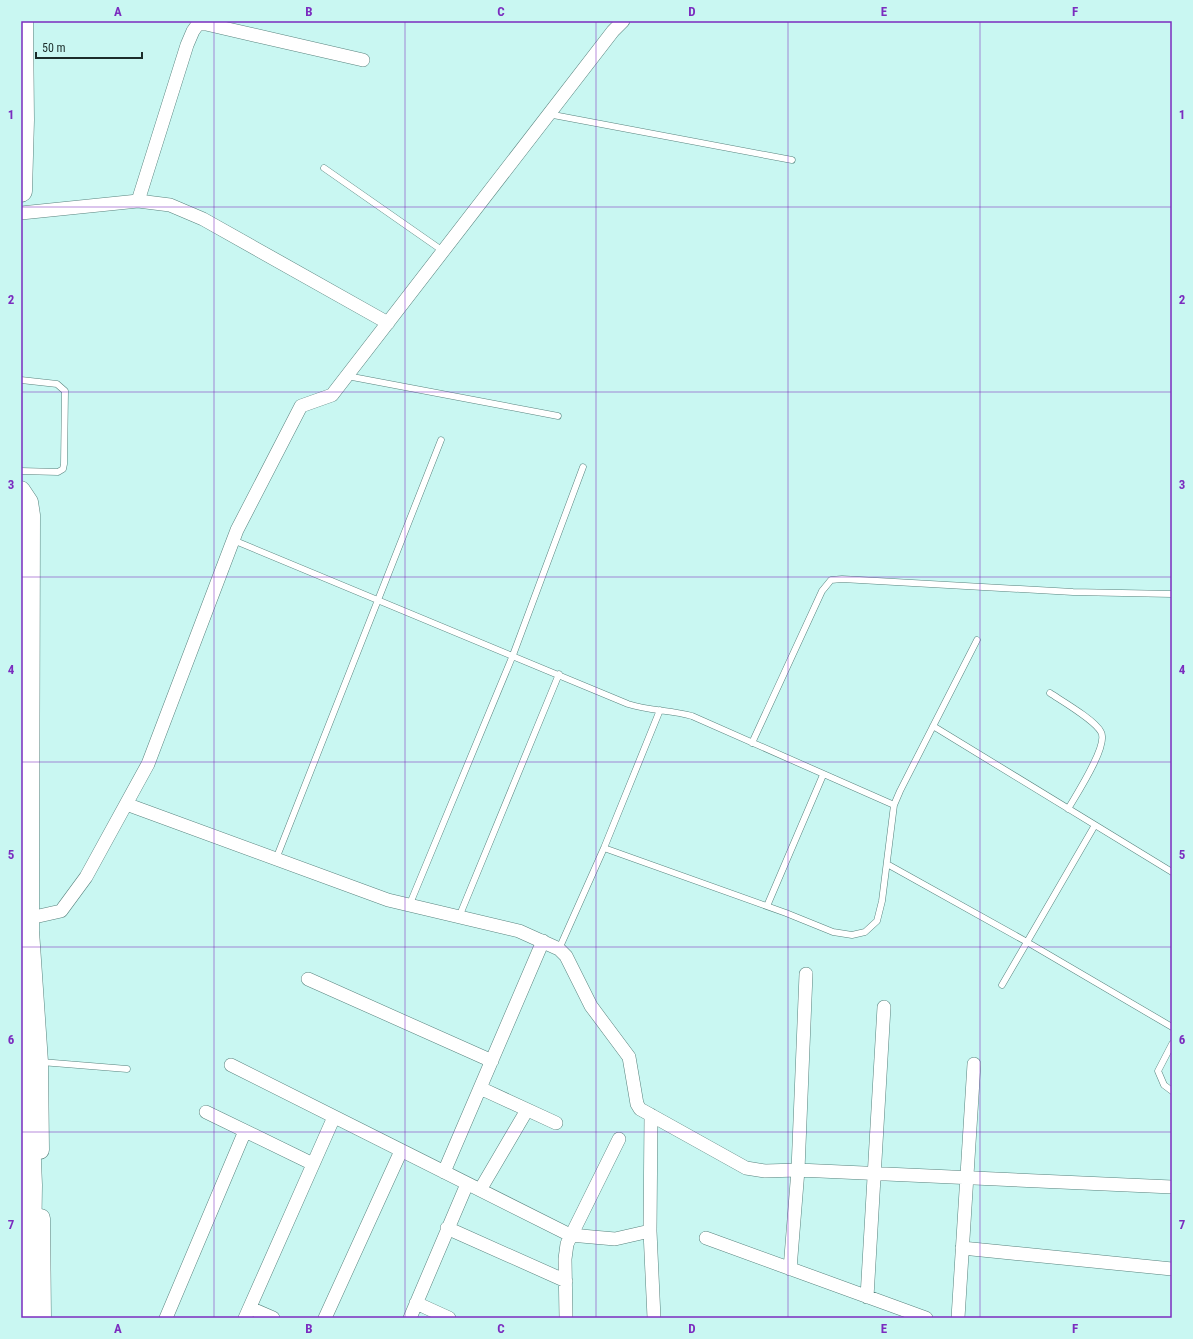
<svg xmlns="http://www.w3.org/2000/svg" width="1193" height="1339" viewBox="0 0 1193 1339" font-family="'Roboto Condensed',sans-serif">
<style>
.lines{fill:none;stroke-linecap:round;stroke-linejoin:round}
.lane-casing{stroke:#58837e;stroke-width:7}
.street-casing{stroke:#58837e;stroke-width:14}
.secondary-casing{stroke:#58837e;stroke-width:19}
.highway-casing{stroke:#58837e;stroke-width:23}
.lane{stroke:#fff;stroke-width:6}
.street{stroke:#fff;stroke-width:13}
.secondary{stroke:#fff;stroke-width:18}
.highway{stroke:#fff;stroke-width:22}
.grid{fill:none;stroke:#7b2cbf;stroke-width:1;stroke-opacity:0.55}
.neatline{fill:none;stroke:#7b2cbf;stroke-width:1.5}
.grid-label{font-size:13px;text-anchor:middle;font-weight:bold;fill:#7b2cbf}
</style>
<rect width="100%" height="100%" fill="#c9f7f2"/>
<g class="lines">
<!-- lane casing -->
<g class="lane-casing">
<path id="lane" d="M548 114 792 160
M324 168 443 251
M347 376 558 416
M21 380 57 384 65 391 64 464 63 469 58 472 21 471
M233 540 628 704C649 711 671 710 692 716L894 805
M1050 693C1062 701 1095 720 1101 732 1109 745 1076 795 1068 809
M933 726 1172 872
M752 743 822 591 831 580 842 579 1073 592 1172 594
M604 848 786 913 833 932 852 935 865 932 877 921 882 901 894 805 900 791 977 640
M276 859 441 440
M887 864 1027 942 1172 1027
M409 906 513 655 583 467
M767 906 823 775
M459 917 559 674
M559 949 604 848 660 710
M1002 985 1095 825
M1172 1044 1158 1071 1164 1085 1172 1091
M41 1062 127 1069"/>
</g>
<!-- street casing -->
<g class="street-casing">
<path id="street" d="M138 201 187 45 193 31 198 24H206L363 60
M21 213 138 201 170 205 203 219 388 323
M126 804 388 900 519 931 559 949 566 956 591 1006 629 1057 637 1104 640 1109 746 1168 765 1171 798 1170 1172 1187
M21 920 61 911 86 877 148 764 237 530 301 406 332 395 613 31 623 21
M308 979 492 1061
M231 1065 570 1235 615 1239 650 1231
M480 1088 556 1123
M206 1112 313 1164
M651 1115 650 1231 654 1318
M444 1172 543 941
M480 1190 527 1110
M447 1228 566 1281
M706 1238 926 1318
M962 1248 1172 1269
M790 1269 798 1170 806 974
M867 1297 884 1007
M416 1303 449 1318
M250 1308 273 1318
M166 1318 245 1131
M245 1318 334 1117
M325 1318 401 1151
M410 1318 467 1184
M566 1318 565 1259 567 1244 619 1139
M958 1318 974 1064"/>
</g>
<!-- secondary casing -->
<g class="secondary-casing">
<path id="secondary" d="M21 490 29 502 31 515 30 931 39 1062 40 1150
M41 1218 42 1318"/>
</g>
<!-- highway casing -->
<g class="highway-casing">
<path id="highway" d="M21 191 23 120 22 21
M21 944 31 1185 29 1318"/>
</g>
<!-- lane -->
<use href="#lane" class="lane"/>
<!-- street -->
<use href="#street" class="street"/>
<!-- secondary -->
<use href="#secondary" class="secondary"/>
<!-- highway -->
<use href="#highway" class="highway"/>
</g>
<!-- grid -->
<path class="grid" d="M214 21V1318M405 21V1318M596 21V1318M788 21V1318M980 21V1318M21 207H1172M21 392H1172M21 577H1172M21 762H1172M21 947H1172M21 1132H1172"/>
<!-- border -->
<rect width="1193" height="1339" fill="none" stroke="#c9f7f2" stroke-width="44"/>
<!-- scale -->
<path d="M36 52v6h106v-6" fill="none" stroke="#1b2c2a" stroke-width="2"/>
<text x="42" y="52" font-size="12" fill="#1b2c2a" stroke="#c9f7f2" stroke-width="3" paint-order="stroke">50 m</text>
<rect x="22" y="22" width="1149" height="1295" class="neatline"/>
<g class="grid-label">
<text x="118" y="16">A</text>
<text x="309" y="16">B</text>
<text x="501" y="16">C</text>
<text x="692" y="16">D</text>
<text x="884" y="16">E</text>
<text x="1075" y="16">F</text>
<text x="11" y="119">1</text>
<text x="1182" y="119">1</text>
<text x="11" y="304">2</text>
<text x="1182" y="304">2</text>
<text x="11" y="489">3</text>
<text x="1182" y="489">3</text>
<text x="11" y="674">4</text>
<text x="1182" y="674">4</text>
<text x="11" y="859">5</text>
<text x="1182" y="859">5</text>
<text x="11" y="1044">6</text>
<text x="1182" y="1044">6</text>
<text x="11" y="1229">7</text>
<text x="1182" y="1229">7</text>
<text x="118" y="1333">A</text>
<text x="309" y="1333">B</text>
<text x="501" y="1333">C</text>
<text x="692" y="1333">D</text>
<text x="884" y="1333">E</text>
<text x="1075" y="1333">F</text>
</g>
</svg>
